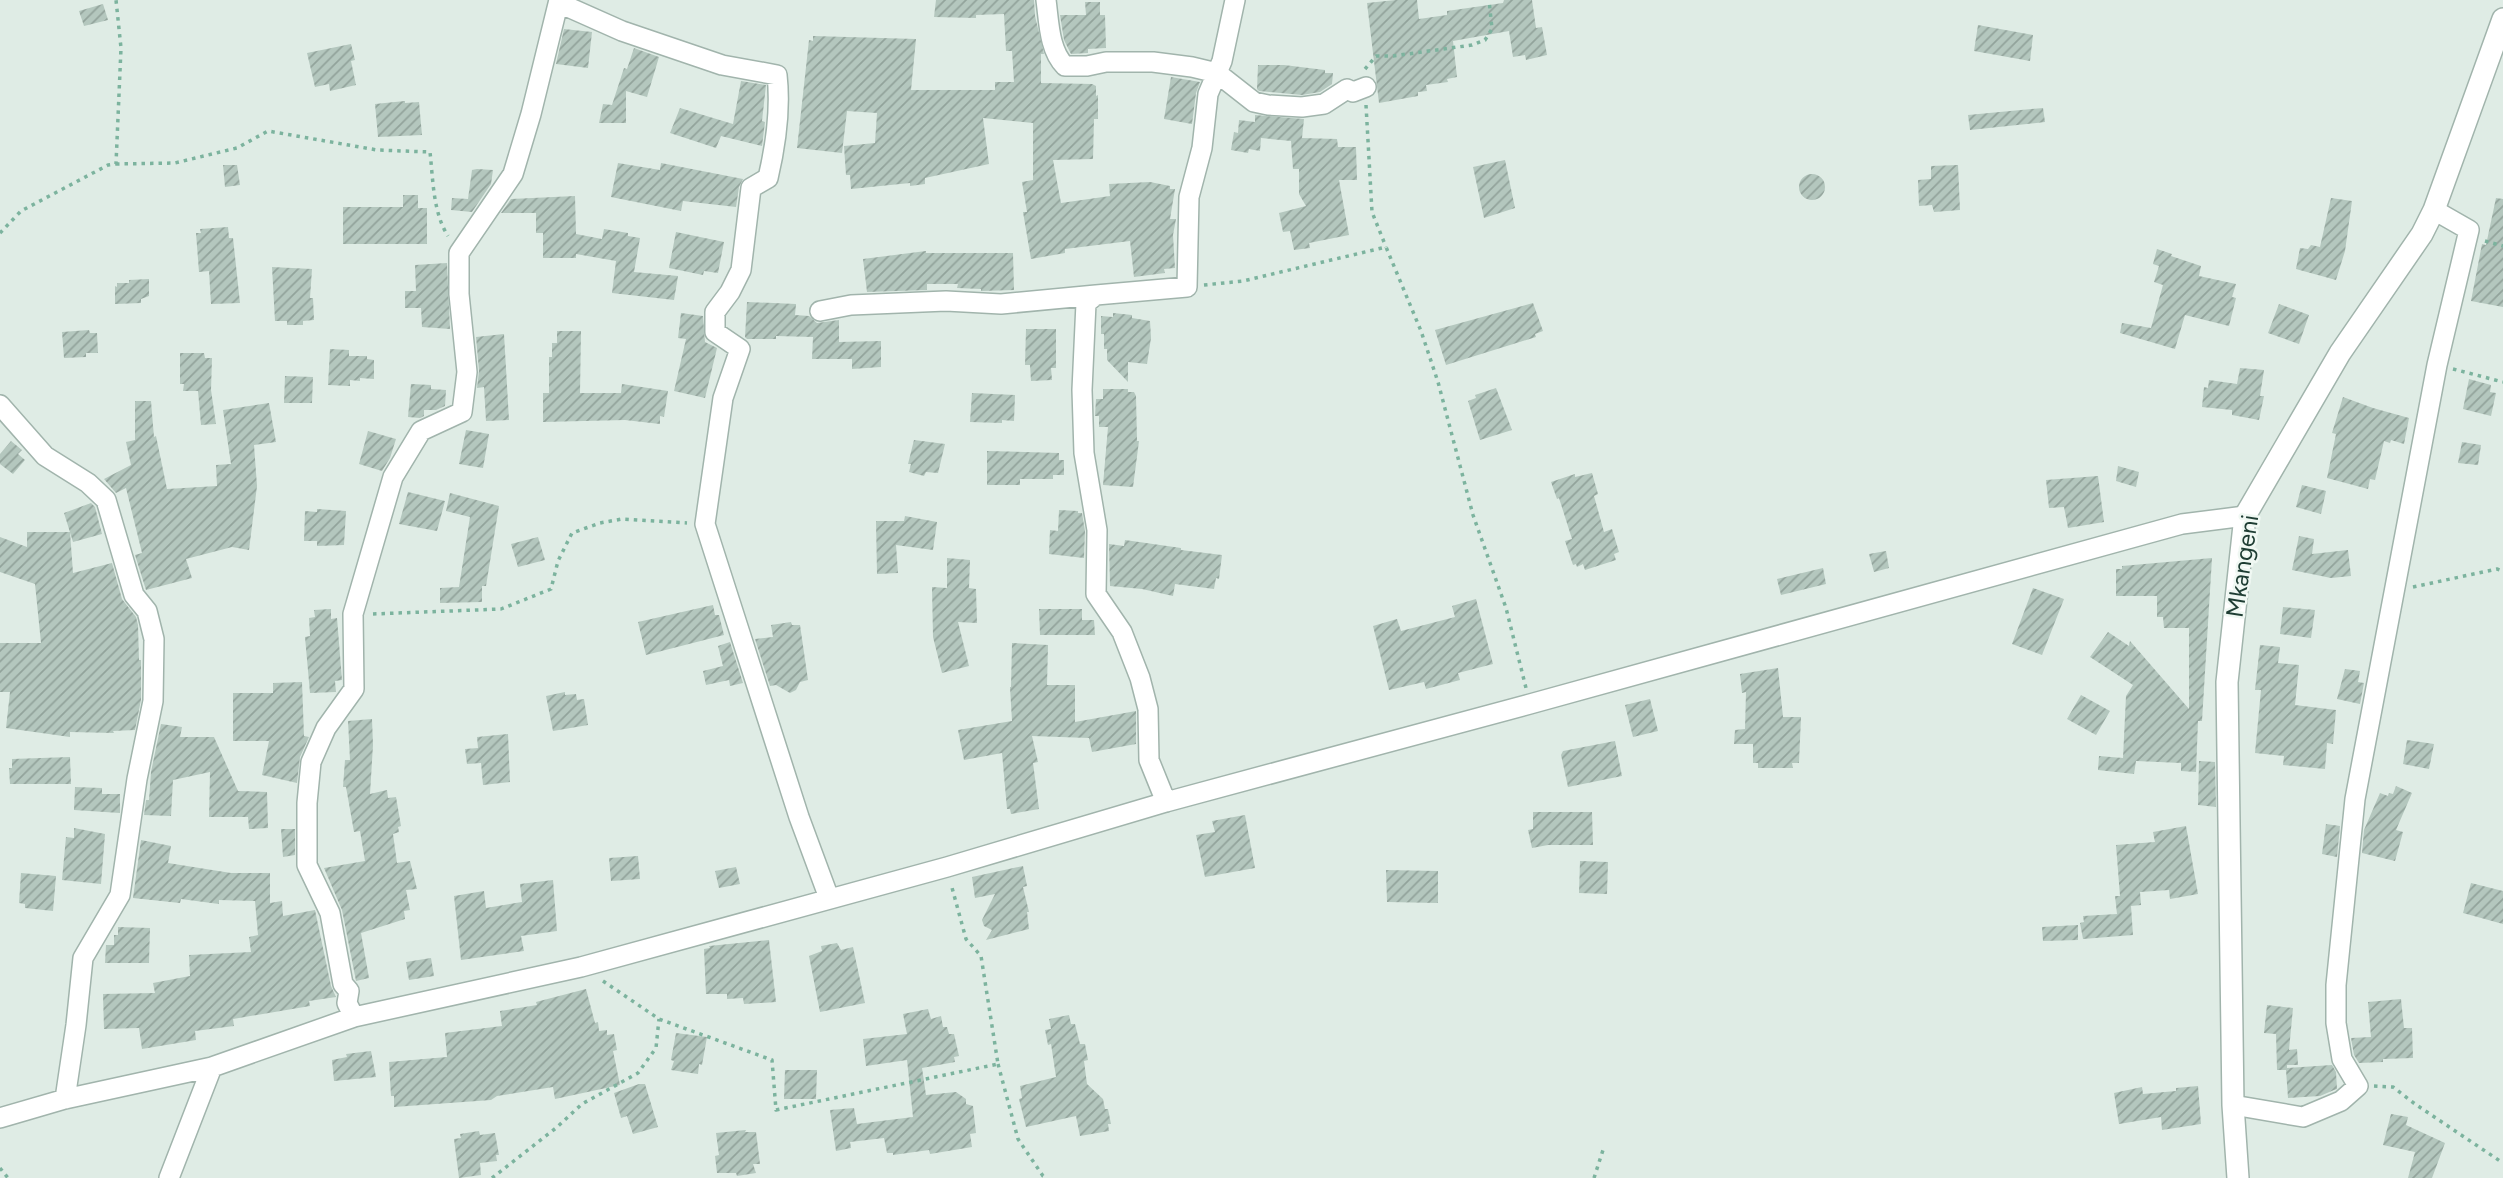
<svg xmlns="http://www.w3.org/2000/svg" width="2503" height="1178" viewBox="0 0 2503 1178" font-family="Figtree,sans-serif">
<style>
.building{fill:url(#building-hatch)}
.lines{fill:none;stroke-linecap:round;stroke-linejoin:round}
.minor-casing{stroke:#a1b4ac;stroke-width:22}
.tertiary-casing{stroke:#a1b4ac;stroke-width:24}
.path{stroke:#7cb39e;stroke-width:3.5;stroke-dasharray:3.5 5;stroke-linecap:butt}
.minor{stroke:#fff;stroke-width:19}
.tertiary{stroke:#fff;stroke-width:21}
.labels{text-anchor:middle;dominant-baseline:central;stroke-width:5;stroke-linejoin:round;paint-order:stroke}
.street-label{font-size:24px;fill:#1e3d33;stroke:#f0f8f3}
</style>
<defs>
<pattern id="building-hatch" width="6" height="6" patternUnits="userSpaceOnUse" patternTransform="scale(1.75)"><rect width="6" height="6" fill="#b4c7be"/><path d="M-1 1l2-2M0 6l6-6M5 7l2-2" fill="none" stroke="#92a39b"/></pattern>
</defs>
<rect width="100%" height="100%" fill="#dfece5"/>
<!-- building -->
<path class="building" d="M936 0H1034L1035 16 1044 54H1041V83L1092 84 1096 86V96L1098 95V119H1094L1093 159 1053 160 1061 203 1110 196 1109 184 1150 182 1170 186V189H1175L1170 219H1176L1173 235 1175 268 1164 269 1165 273 1134 277 1130 241 1065 249V253L1031 259 1023 212H1027L1022 182 1033 180V123L983 118 989 164 925 178V184L910 186V183L851 189 850 175H846L844 146 875 143 877 113 847 111 842 153 797 148 809 40 813 41V36L916 39 911 90H995V82H1014L1012 51H1006L1004 14 976 15V18L934 17Z
M1396 0H1417L1419 19 1447 15V11L1503 3 1504 0H1532L1536 28 1542 27 1547 55 1526 60 1525 55 1513 57 1509 31 1453 41 1457 77 1447 79 1448 82 1426 85 1427 91 1418 92V96L1379 103 1367 3Z
M1085 2H1100V15H1105L1106 48 1088 49V53L1071 54 1064 40 1060 15H1086Z
M103 4 108 20 84 26 79 11Z
M1978 25 2033 35 2030 61 1974 51Z
M564 29 592 32 588 68 556 64Z
M351 44 355 60 351 61 356 85 330 91 329 84 315 87 307 53Z
M634 48 659 57 647 97 626 91V123H599L603 104 612 105 624 68 627 69Z
M1258 65H1284L1325 70V73H1333L1332 84 1320 92 1302 95 1259 91 1257 89Z
M1171 77 1200 82 1196 93 1192 124 1164 119Z
M741 81 766 85 762 121 765 122 762 146 721 136 716 148 670 133 680 108 733 124Z
M405 101V103L419 102 422 135 378 137 375 104Z
M2043 108 2045 122 1970 130 1968 115Z
M1255 115 1304 119 1302 138 1337 139 1338 147H1356L1357 180H1339L1349 235 1309 243 1310 248 1294 250 1290 231 1283 232 1279 213 1306 206 1299 194V169H1293L1291 141 1261 138 1260 151 1249 149 1248 153 1231 150 1234 132 1238 133 1239 120 1255 122Z
M1505 160 1515 208 1484 218 1473 167Z
M618 163 660 170 661 163 743 179 739 187 736 207 683 201 681 211 611 197Z
M223 165H237L240 185 225 187Z
M1958 165 1960 210 1934 212 1932 205 1919 206 1918 180 1931 179V166Z
M477 169 493 170 491 184 472 212 451 210 452 198 468 199 472 170Z
M1799 187a13 13 0 1 1 26 0a13 13 0 1 1-26 0Z
M403 195H418V208H427V244H343V207H403Z
M575 196 576 234 602 239 604 229 628 233V236L640 238 634 272 678 276 674 300 612 293 616 261 576 254V258H543V233H536V213H501L511 199Z
M2331 198 2352 201 2345 251 2336 280 2296 269 2300 248 2308 249 2311 245 2320 247Z
M2496 198 2503 199V307L2471 301 2482 244 2486 245Z
M228 227 229 238H233L240 303 211 304 209 271 199 272 196 233H201L200 229Z
M676 232 724 242 718 273 704 271 703 275 669 268Z
M2157 249 2172 254 2171 256 2201 266 2199 276 2236 284 2232 297 2236 298 2229 326 2185 315 2175 349 2120 333 2122 323 2151 328 2163 285 2154 282 2159 266 2153 264Z
M926 251V253H1013L1014 290 981 291V289L957 288 958 284H927V290L867 292 863 259Z
M447 263 450 329 422 327 421 308H405V291H416L415 265Z
M272 267 312 269 310 298H313L314 320 303 321V325H287V321H275Z
M149 279V296L141 299V303L115 304V286L117 287V283H129V280Z
M747 302 796 304 795 315 809 316 817 323 839 320V342L881 341V367L852 369V359H812L813 337 776 336V339H747L745 337Z
M1533 303 1543 331 1535 334 1536 337 1446 365 1435 330Z
M2279 304 2309 315 2299 344 2268 333Z
M681 313 703 316 705 342 717 348 705 398 674 391 686 339 678 338Z
M1113 313 1132 315V318L1150 321 1151 338 1147 364 1128 362V382L1107 360V349H1104V334H1101V316L1113 317Z
M1026 329H1056V368H1051L1052 380 1031 381 1030 365H1025Z
M89 330 90 333H97L98 353H86V357L64 358 62 332Z
M557 331H581L580 393H621L622 384 668 391 664 417 660 416V424L625 420 543 422V393H549V357H552V343H557Z
M504 334 509 420 486 421 484 387 477 388 479 371 476 337Z
M330 349 349 350V356H367V359L374 360V379L360 378V381L350 380V386L328 385Z
M180 353H204L205 358H212L211 390 216 424 201 425 198 391H183L184 384H180Z
M2240 368 2264 370 2260 396H2264L2259 420 2232 415V410L2202 407 2204 387 2208 388 2209 380 2237 384Z
M285 376 313 377 312 403H284Z
M2469 379 2491 385 2490 392 2496 393 2491 416 2463 409Z
M411 384 431 385V389L446 390 445 406 436 410H424V416L420 418 408 417Z
M1496 388 1512 430 1480 440 1468 401 1476 398 1475 395Z
M1103 389H1128V392H1134L1136 396 1137 441H1139L1133 487 1103 485 1108 427H1099V416H1095L1096 399H1103Z
M972 393 1015 395 1014 421 1002 420V423L970 422Z
M2343 397 2373 408 2409 418 2404 444 2391 440 2390 443 2384 441 2375 480 2370 479 2368 489 2327 478 2336 434 2332 433Z
M135 401H151L154 437 156 436 167 489 217 486 216 465 231 464 223 410 269 403 276 442 254 445 257 486 249 550 232 547 186 559 192 578 146 590 135 555 142 553 126 488 116 493 104 479 131 465 126 442 135 440Z
M466 430 489 434 483 468 459 464Z
M368 431 396 439 390 458 382 471 359 464Z
M914 440 945 444 938 473 926 472 924 476 909 472 911 464H908Z
M11 441 22 450 18 454 25 460 13 474 0 464V454Z
M2462 442 2481 445 2478 465 2458 463Z
M987 451 1059 453V460H1064V475H1053V479H1020V485H987Z
M2118 466 2139 472 2136 487 2116 481Z
M1592 473 1598 494 1594 496 1604 532 1612 529 1619 552 1614 554 1616 560 1585 570 1583 564 1577 567 1576 564 1573 565 1565 541 1572 539 1559 498 1557 499 1551 482 1575 474V477Z
M2098 476 2104 522 2068 528 2064 507 2049 508 2046 480Z
M2302 485 2326 491 2321 514 2296 507Z
M408 492 445 501 437 531 399 524Z
M450 493 499 506 486 586H482V602L440 603V588L459 587 470 517 446 511Z
M91 503 95 507 102 534 73 542 64 513Z
M317 509 346 511 344 545 317 546V541H304L305 511 317 512Z
M1059 510 1078 511V513H1082L1085 531 1084 558 1049 554 1050 530 1058 531Z
M905 516 937 522 933 550 896 545 898 573 877 574 876 521H904Z
M27 532H70L73 573 112 563 122 599 136 617 138 625 139 660H141V700L135 730 113 731 114 733 70 732V737L6 728 10 692H0V643H41L35 584 0 572V537L27 547Z
M2299 536 2314 539 2312 554 2348 550 2351 576 2331 578 2292 570Z
M538 537 545 560 518 567 511 544Z
M1125 540 1181 548V550L1222 555 1219 579 1216 578 1214 589 1175 584 1173 596 1142 589 1110 586 1109 544 1124 546Z
M1886 551 1889 568 1874 572 1869 554Z
M947 558 970 560 969 588 976 589 977 623 958 622 969 666 942 673 933 637 932 587 947 588Z
M2212 558 2202 721H2198L2196 772 2181 771V763L2136 761 2134 774 2098 770 2099 756 2123 758 2126 696 2133 685 2090 657 2108 632 2129 646 2130 641 2189 709V628H2164L2163 617H2157V596H2116V569H2122V566Z
M1823 568 1826 584 1781 595 1777 579Z
M2033 588 2064 599 2042 655 2012 644Z
M1476 599 1493 664 1458 673 1460 680 1426 689 1424 682 1389 690 1373 626 1397 619 1401 631 1455 617 1452 606Z
M713 605 715 615H719L724 635 646 655 638 622Z
M2283 607 2315 610 2311 638 2280 634Z
M331 609V619L337 618 342 680 335 681 336 692 310 693 305 637 310 636 309 618 315 617 314 610Z
M1039 609H1082V620H1094L1095 635H1040Z
M791 622 792 625H800L808 680 800 682 796 690 790 693 776 685 770 686 755 639 773 637 771 625Z
M730 642 743 683 730 686 729 680 706 685 703 671 723 666 718 646Z
M1012 643 1048 645 1047 685H1075V722L1136 711V744L1092 752 1089 738 1032 736 1038 762 1033 763 1039 809 1011 814 1010 809H1007L1002 753 964 760 958 730 1012 721 1010 687H1011Z
M2260 645 2280 647 2278 663 2299 665 2295 705 2336 710 2333 744 2327 743 2325 769 2283 765 2284 756 2255 753 2261 690H2255Z
M1778 668 1783 717H1801L1799 763H1792L1793 768H1758V763H1753V744H1734L1735 730 1745 729 1746 692 1742 693 1740 674Z
M2345 669 2360 671 2358 682 2364 683 2360 704 2337 699Z
M302 682 304 736 309 737 300 757 297 783 262 775 269 741H233V693H273V683Z
M565 692V695L576 694 577 700 584 699 588 725 553 731 546 696Z
M2081 695 2110 711 2096 735 2067 719Z
M1650 699 1658 731 1633 737 1625 705Z
M372 719 373 745 370 794 387 790 388 798 396 797 401 826 398 827 399 832 393 834 397 863 410 861 417 889 406 890 410 910 404 911 405 919 361 933 369 978 356 981 342 910 324 868 365 861 360 831 354 832 346 787H343L345 760H350L348 721Z
M161 724 182 727 180 737H214L238 791 267 792 268 828 249 829 248 817H209L210 772 173 780 171 816 144 815 146 800H149L151 772Z
M508 734 510 782 483 785 481 763 467 764 465 749 478 748 477 737Z
M2407 740 2434 744 2429 769 2403 764Z
M1615 741 1622 776 1568 787 1561 755 1563 751Z
M70 757 71 784H10L9 768H12V759Z
M2199 761 2215 762 2216 807 2198 805Z
M2396 786 2412 793 2396 830 2403 832 2395 861 2362 853 2364 830 2380 793 2388 796 2389 793 2393 794Z
M75 787 102 788V794H120V813L74 810Z
M1533 812H1592L1593 845H1548L1532 848 1528 830 1533 829Z
M1245 815 1255 868 1205 877 1196 835 1215 832 1212 821Z
M2326 824 2340 826 2337 857 2322 854Z
M2186 826 2198 894 2170 899 2169 890 2140 892 2141 905 2131 906 2133 935 2083 939 2080 923 2084 922 2083 916 2117 914 2115 896H2120L2116 845 2155 842 2153 832Z
M74 828 105 834 101 884 62 880 66 837 74 838Z
M281 829H295V855L283 857Z
M141 840 171 846 168 863 231 873H270V903L282 901 283 916 315 910 331 986 336 997 309 1001 310 1006 233 1019 234 1026 195 1031 196 1040 142 1049 139 1028 104 1029 103 994 155 993 153 983 190 976 189 955 251 952 249 937 258 935 255 901 219 900V904L181 899 180 903 133 898Z
M638 856 640 879 611 881 609 858Z
M1580 861 1608 862 1607 894 1579 893Z
M1023 866 1027 886 1023 887 1029 912H1027L1029 929 986 940 992 930 984 926 982 920 995 894 975 898 972 877Z
M736 867 740 884 719 888 715 871Z
M1386 870 1438 871V903L1387 902Z
M21 873 56 876 53 911 25 908V904L19 903Z
M553 880 557 931 521 936 524 951 461 960 454 896 484 891 486 908 522 902 520 884Z
M2471 883 2503 891V924L2463 913Z
M2078 925V940L2043 941 2042 927Z
M118 927 150 928 149 963H105L106 945H114V935H118Z
M769 940 776 1002 744 1004 743 998 727 999V994H706L704 949 710 948 709 946Z
M837 943 841 950 853 947 865 1003 820 1012 809 956 822 951 821 946Z
M431 958 434 976 409 980 406 962Z
M586 989 595 1023 598 1022 599 1031 607 1030V1035L614 1034 617 1050 613 1051 620 1085 555 1099 553 1087 497 1096 491 1100 394 1107V1096H391L389 1062 447 1057 445 1033 502 1026 500 1011 537 1005 536 1002Z
M2401 999 2404 1028H2412L2413 1058 2383 1059V1062L2359 1063 2354 1055 2351 1038 2371 1037 2368 1002Z
M2267 1005 2293 1008 2289 1050 2297 1049 2298 1065H2287V1068L2332 1065 2336 1072 2337 1089 2334 1090 2320 1096 2288 1098 2286 1070H2277L2276 1034 2264 1033Z
M928 1009 931 1019 941 1016 943 1027H947L949 1034H954L959 1056 954 1057 955 1062 922 1068 926 1095 956 1092 966 1099V1104L973 1106 976 1133 970 1134 972 1147 930 1154 929 1150 893 1155V1153H887L884 1138 850 1142 851 1148 836 1151 830 1110 854 1108 857 1124 913 1117 907 1060 866 1066 863 1039 907 1034 903 1014Z
M1069 1015 1071 1024H1075L1080 1044H1085L1088 1060 1084 1061 1087 1084 1103 1099 1105 1109H1108L1111 1124H1108L1109 1131 1080 1136 1076 1116 1026 1127 1019 1099 1022 1098 1020 1086 1056 1077 1051 1044 1048 1045 1045 1030 1051 1029 1049 1019Z
M676 1033 707 1037 702 1065 699 1064 698 1074 671 1070 674 1061 671 1060Z
M371 1051 376 1077 334 1081 332 1060 347 1057 346 1054Z
M785 1070H817L816 1099H784Z
M639 1084H645L658 1127 633 1134 627 1116 621 1118 614 1093Z
M2198 1086 2201 1124 2162 1130 2161 1117 2119 1124 2114 1093 2142 1087 2143 1094 2176 1091V1088Z
M2391 1114 2408 1117 2406 1125 2445 1143 2432 1178H2408L2415 1152 2383 1145Z
M746 1130 745 1132H756L760 1164H753L756 1173 737 1176 736 1173H717L715 1156 719 1155 716 1133Z
M479 1131 480 1135 495 1133 499 1155H496L497 1161 480 1163 481 1175 459 1178 454 1139 461 1138 460 1134Z"/>
<g class="lines">
<!-- minor casing -->
<g class="minor-casing">
<path id="minor" d="M1046 0C1049 22 1049 50 1065 66H1087L1106 62H1153L1192 67 1217 73 1254 102 1268 105 1302 107 1324 104 1347 89 1353 92 1366 87
M559 3 622 31 722 65 777 75C781 110 776 144 768 178L751 188 741 270 730 292 715 312V332L740 349 723 398 705 524 799 817 829 898
M820 311 851 305 946 301 1001 304 1096 295
M0 405 45 456 88 483 106 500 134 595 147 611 154 639 153 701 137 779 120 895 83 958 76 1025 65 1099
M1166 802 1149 760 1148 709 1140 678 1122 632 1096 594 1097 530 1084 453 1082 390 1086 303 1096 295 1187 287 1189 197 1202 148 1208 94 1222 61 1235 0
M354 1017 347 1003 349 991 343 984 330 913 307 865V803L311 762 326 728 354 689 353 614 393 477 421 431 462 412 467 372 459 294V253L513 174 531 114 559 0
M2233 1105 2303 1117 2341 1101 2358 1086 2342 1059 2336 1023V985L2355 799 2437 365 2469 230 2434 210
M0 1118 65 1099 212 1067 354 1017 581 967 947 867 1166 802 1530 704 2182 524 2245 516
M169 1178 212 1067"/>
</g>
<!-- tertiary casing -->
<g class="tertiary-casing">
<path id="tertiary" d="M2238 1178 2233 1105 2227 682 2245 516 2340 353 2422 234 2434 210 2503 19"/>
</g>
<!-- path -->
<path class="path" d="M1365 69 1376 56H1393L1472 45 1485 40 1492 29 1489 0
M1366 105 1372 212 1386 247
M116 164 175 163 237 148 268 131 377 150 430 152C433 179 433 213 448 236
M0 233 21 211 108 165 116 164 121 48 116 0
M2485 241 2503 246
M1204 285 1243 281 1386 247 1421 331 1438 382 1473 515 1506 608 1526 688
M2453 369 2503 382
M2413 587 2497 569 2503 571
M373 614 501 609 551 589 558 561 572 533 600 523 622 519 687 523
M603 981 659 1019 772 1060 776 1110 998 1064 981 956 966 939 951 884
M998 1064 1018 1139 1043 1176 1047 1178
M2374 1086 2393 1087 2415 1104 2503 1163
M0 1168 8 1178
M492 1178 556 1128 582 1104 638 1073 656 1048 659 1019
M1594 1178 1603 1150"/>
<!-- minor -->
<use href="#minor" class="minor"/>
<!-- tertiary -->
<use href="#tertiary" class="tertiary"/>
</g>
<g class="labels">
<!-- street labels -->
<g class="street-label">
<text transform="translate(2242 566) rotate(-81)">Mkangeni</text>
</g>
</g>
</svg>
